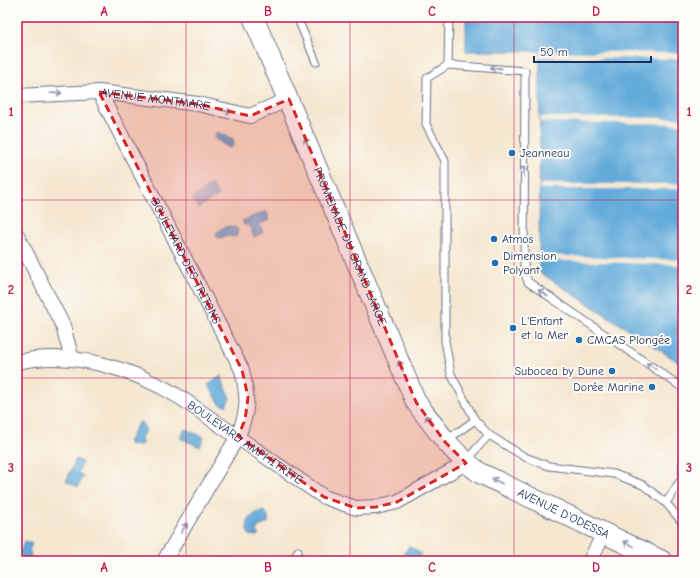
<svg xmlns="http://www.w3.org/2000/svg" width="700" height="578" viewBox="0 0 700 578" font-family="'Comic Neue',sans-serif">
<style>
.water{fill:#63abda;stroke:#3f6d9c}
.pier{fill:#f5e7d0}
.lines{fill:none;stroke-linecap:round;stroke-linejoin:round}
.lane-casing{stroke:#676f86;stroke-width:9}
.street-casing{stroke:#676f86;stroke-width:16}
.secondary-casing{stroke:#676f86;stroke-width:22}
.lane{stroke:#fff;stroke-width:7}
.street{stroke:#fff;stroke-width:14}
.secondary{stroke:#fff;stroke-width:20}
.oneway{stroke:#8d97ae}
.marked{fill:#d62828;fill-opacity:0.2;stroke:#d62828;stroke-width:3;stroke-dasharray:8 5;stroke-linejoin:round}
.grid{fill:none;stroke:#c2185b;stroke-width:1;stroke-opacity:0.55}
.poi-dot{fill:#1f6fb2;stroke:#fdfcf7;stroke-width:1.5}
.labels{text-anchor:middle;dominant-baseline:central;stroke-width:4;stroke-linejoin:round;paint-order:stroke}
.street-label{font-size:12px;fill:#1b2f5e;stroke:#fdfcf7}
.poi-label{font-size:12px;fill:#1b2f5e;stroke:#fdfcf7;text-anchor:start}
.neatline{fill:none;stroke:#c2185b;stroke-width:1.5}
.grid-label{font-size:13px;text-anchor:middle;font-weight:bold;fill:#c2185b}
</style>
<rect width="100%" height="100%" fill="#fdfcf7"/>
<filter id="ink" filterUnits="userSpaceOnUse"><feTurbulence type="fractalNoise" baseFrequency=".025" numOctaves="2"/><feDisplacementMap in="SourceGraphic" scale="8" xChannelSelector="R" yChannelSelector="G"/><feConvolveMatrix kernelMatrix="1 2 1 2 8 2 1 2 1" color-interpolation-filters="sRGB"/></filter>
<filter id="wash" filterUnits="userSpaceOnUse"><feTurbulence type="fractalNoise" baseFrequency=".012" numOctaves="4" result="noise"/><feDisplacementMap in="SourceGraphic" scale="16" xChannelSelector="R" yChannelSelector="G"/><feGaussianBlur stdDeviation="0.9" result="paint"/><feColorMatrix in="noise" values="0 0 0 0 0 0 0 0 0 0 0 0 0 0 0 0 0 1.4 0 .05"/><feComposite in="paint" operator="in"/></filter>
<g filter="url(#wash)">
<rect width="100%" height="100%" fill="#f5e7d0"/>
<!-- water -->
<path class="water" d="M466 17H683V365L539 272 540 51H466Z
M217 132 233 139 234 143 232 147 229 148 214 138Z
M211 184 218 196 214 199 213 198 199 208 192 199Z
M266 211 270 220 260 224 263 233 254 237 248 224 245 226 242 221Z
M229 226 235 227 238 230 236 237 226 236 220 238 217 237 216 233 223 228Z
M221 376 230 398 226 406 220 404 208 385Z
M141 422 146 430 141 437 142 444 134 446 129 444V441L138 423Z
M185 429 204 437 200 447 180 438Z
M76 459 82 462 78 473 83 476 78 487 66 481Z
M264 511 268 515V523L258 527 256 532 259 534 257 536 249 535C244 523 250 513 264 511Z
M25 541 32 544 29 550 31 555 28 561 17 559V557Z
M409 546 421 554 415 561H399Z"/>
<!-- pier -->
<path class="pier" d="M540 51 683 53V59L540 57Z
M540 117 683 118V124L540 122Z
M540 184H683V189H540Z
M539 255 683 260V265L539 260Z"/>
</g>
<g filter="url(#ink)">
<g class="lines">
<!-- lane casing -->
<g class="lane-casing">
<path id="lane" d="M297 17 316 62
M448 65 449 17
M683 388 528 282 524 271 525 71 448 65 427 78 426 124 445 161V341L451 374 475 420 489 435 525 457 549 466 614 474 643 485 666 503 683 523
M447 440 475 420
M468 461 476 449 489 435
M666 503 682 478 683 463
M293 561 298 551"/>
</g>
<!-- street casing -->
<g class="street-casing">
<g id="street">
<path id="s1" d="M99 92 242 370C248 397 249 410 238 436L164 561"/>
<path id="s2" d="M17 96 99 92 198 104 250 116 289 99"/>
<path d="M17 235 63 326 72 359"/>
<path id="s3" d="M17 362C72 349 134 369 181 398L324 497 356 508 376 507 397 502 466 463"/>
<path d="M590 561 604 533"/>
</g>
</g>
<!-- secondary casing -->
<g class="secondary-casing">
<g id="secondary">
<path id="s4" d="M253 17 416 402C436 429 452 453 480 473L662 561"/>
</g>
</g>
<!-- lane -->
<use href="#lane" class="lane"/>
<!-- street -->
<use href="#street" class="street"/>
<!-- secondary -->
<use href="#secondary" class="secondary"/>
</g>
<!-- one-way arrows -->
<defs><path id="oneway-shaft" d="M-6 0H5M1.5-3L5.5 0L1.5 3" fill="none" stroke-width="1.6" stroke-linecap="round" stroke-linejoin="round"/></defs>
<g class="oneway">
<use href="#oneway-shaft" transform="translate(496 68) rotate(-176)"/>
<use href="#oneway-shaft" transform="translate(56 93) rotate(-2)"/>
<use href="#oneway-shaft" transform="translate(226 111) rotate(13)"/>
<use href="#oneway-shaft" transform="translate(307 143) rotate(-113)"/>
<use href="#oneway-shaft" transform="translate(524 171) rotate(-90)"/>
<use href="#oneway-shaft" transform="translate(543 293) rotate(-145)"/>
<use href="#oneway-shaft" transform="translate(401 366) rotate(-113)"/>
<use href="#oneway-shaft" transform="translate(651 366) rotate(-146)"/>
<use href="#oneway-shaft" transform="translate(429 420) rotate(-126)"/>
<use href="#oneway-shaft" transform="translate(497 481) rotate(-153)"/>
<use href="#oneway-shaft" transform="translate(184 528) rotate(-59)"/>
<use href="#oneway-shaft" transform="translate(629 544) rotate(-154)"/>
</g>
</g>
<!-- marked area -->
<path class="marked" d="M99 92 198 104 250 116 289 99 416 402 445 442 466 463 397 502 376 507 356 508 324 497 238 436 245 420 248 397 242 370Z"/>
<!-- grid -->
<path class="grid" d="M186 17V561M350 17V561M514 17V561M17 200H683M17 378H683"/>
<!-- markers -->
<g class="poi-dot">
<circle cx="512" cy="153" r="4"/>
<circle cx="494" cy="239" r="4"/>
<circle cx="495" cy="263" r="4"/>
<circle cx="513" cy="328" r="4"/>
<circle cx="579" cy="340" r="4"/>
<circle cx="612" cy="371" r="4"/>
<circle cx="652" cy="387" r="4"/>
</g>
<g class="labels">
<!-- street labels -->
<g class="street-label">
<text stroke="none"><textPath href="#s2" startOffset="139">AVENUE MONTMARE</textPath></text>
<text stroke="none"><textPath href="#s4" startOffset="249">PROMENADE DU GRAND LARGE</textPath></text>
<text stroke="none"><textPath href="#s1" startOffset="190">BOULEVARD DES TRITONS</textPath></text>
<text stroke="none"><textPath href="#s3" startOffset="250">BOULEVARD AMPHITRITE</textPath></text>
<text stroke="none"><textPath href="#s4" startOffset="607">AVENUE D'ODESSA</textPath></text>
</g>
<!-- poi labels -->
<g class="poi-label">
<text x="520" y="153">Jeanneau</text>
<text x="502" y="239">Atmos</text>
<text x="503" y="256">Dimension<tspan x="503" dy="14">Polyant</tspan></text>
<text x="521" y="321">L'Enfant<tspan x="521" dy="14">et la Mer</tspan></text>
<text x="587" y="340">CMCAS Plongée</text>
<text x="604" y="371" text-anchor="end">Subocea by Dune</text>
<text x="644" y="387" text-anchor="end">Dorée Marine</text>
</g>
</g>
<!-- margin -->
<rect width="700" height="578" fill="none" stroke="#fdfcf7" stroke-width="44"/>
<!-- scale -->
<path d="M534 56v6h117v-6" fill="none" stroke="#1b2f5e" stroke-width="2"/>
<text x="540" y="56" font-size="12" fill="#1b2f5e" stroke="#fdfcf7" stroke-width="3" paint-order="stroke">50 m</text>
<rect x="22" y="22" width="656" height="534" class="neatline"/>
<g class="grid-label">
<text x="104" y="16">A</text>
<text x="268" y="16">B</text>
<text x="432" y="16">C</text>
<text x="596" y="16">D</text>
<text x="11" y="116">1</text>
<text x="689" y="116">1</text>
<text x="11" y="294">2</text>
<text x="689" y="294">2</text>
<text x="11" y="472">3</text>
<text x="689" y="472">3</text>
<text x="104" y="572">A</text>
<text x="268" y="572">B</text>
<text x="432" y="572">C</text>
<text x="596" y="572">D</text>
</g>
</svg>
